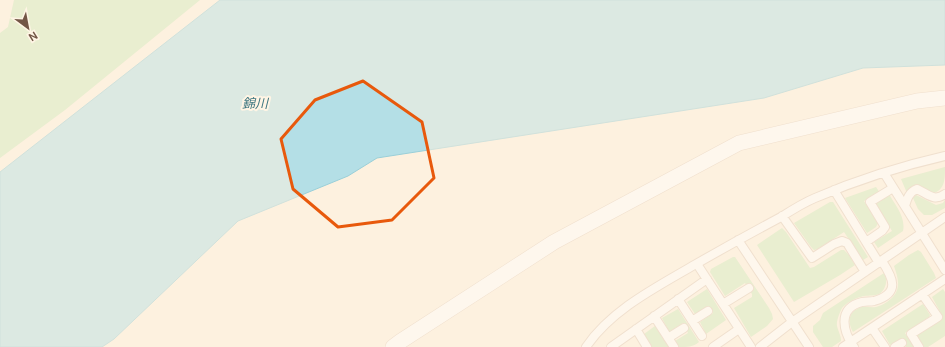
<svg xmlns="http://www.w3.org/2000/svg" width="945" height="347" viewBox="0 0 945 347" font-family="'DM Sans','Noto Sans JP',sans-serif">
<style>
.green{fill:#d0eabe}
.water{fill:#b4dfe6;stroke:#9acfd8}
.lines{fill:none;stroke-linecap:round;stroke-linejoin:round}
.lane-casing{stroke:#e0ccbb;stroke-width:10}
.street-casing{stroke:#e0ccbb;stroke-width:16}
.lane{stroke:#fff;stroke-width:8}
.street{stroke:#fff;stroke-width:15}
.marked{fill:none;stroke:#e8590c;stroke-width:3;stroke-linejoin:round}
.labels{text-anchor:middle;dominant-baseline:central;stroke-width:4;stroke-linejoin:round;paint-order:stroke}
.water-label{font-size:13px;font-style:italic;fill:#3d7680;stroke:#fff5e5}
</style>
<rect width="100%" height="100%" fill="#fdf1df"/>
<!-- green -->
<path class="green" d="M14 0H200L65 110 0 158V33L8 27Z
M945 167C945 179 945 189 934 193L921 186 911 187 907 193 901 179Z
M876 187 880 193 864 201 878 223 876 227 867 233 845 198Z
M889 194C895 205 906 217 903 231L878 248 874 242 892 231 875 202Z
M916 195 936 205 943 203 945 200V208L932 215H924L918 209 913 198Z
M830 202H833L868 257 863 260 844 232 818 249 814 250 811 247 794 223Z
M782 228 786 232 810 268 814 267 841 250H844L849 255 855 265 840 275 794 302 757 245Z
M918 250 921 252 934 273 936 278 853 332C849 325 847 316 855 310 856 310 860 307 861 307 866 306 871 308 876 307 880 306 884 304 887 302 902 292 899 280 894 266L909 255Z
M733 257H735L769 308 772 314 773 319 767 326 751 337 734 308 752 297V294L745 283 725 296 710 272 711 269Z
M884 273C889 280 885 293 876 295 871 296 865 295 860 297 854 299 846 303 842 308 840 312 836 321 837 326 838 331 841 335 841 341L832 347H823L813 332V326L820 320 823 313Z
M707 289 726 320 706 334 700 322 713 313 708 306 695 314 687 302Z
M943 289 945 292V336L928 347H924L917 335 943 317 932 297Z
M923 304 930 315 929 317 905 333 914 347H906L901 339 890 345 882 331Z
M678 309 699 342C693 347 687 347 679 347L675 341 688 333 683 323 669 332 662 318Z
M655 326 669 347H652L644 334Z"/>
<!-- water -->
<path class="water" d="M220 0H945V65L863 68 764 98 377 158 348 176 238 221 114 339 102 347H0V172Z"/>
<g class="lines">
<!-- lane casing -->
<g class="lane-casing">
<path id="lane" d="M884 173 945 270
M834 190 866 242 882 231 885 227 870 202 893 188
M905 206C907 199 909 192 917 189 928 194 934 202 945 194
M782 216 812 258 834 244 842 241 847 243 865 272
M738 240 809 347
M866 242 879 263
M697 264 751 347
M678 299 702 336
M723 304 749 288
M654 316 674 347
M692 321 708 311
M872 328 885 347
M636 329 647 347
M668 338 684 328
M586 347C612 309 657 287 696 264 724 248 753 232 781 217 792 210 803 203 815 198 857 180 901 166 945 156
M611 347 707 279
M713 347 739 329
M760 347 792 322 945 217
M843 347 945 279
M854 347C843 332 837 308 862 302 866 301 870 302 874 301 901 293 893 278 882 261
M895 347 902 343
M919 347 911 334 938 317 922 294"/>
</g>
<!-- street casing -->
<g class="street-casing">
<path id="street" d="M393 347 401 341 554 242 739 143 917 101 945 98"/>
</g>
<!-- lane -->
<use href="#lane" class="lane"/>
<!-- street -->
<use href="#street" class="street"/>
</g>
<!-- marked area -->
<path d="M0 0H945V347H0ZM363 81 422 122 434 178 392 220 338 227 293 189 281 139 315 100Z" fill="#fdf1df" fill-opacity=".55" fill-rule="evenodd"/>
<path class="marked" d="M363 81 422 122 434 178 392 220 338 227 293 189 281 139 315 100Z"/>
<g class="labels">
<!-- water labels -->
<g class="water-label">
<text x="255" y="103">錦川</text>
</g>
</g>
<!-- north arrow -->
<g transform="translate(28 28) rotate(148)" stroke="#fff5e5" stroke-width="3" paint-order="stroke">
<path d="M0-3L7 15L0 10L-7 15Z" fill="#735646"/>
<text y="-6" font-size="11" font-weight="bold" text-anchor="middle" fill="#735646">N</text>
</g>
</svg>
